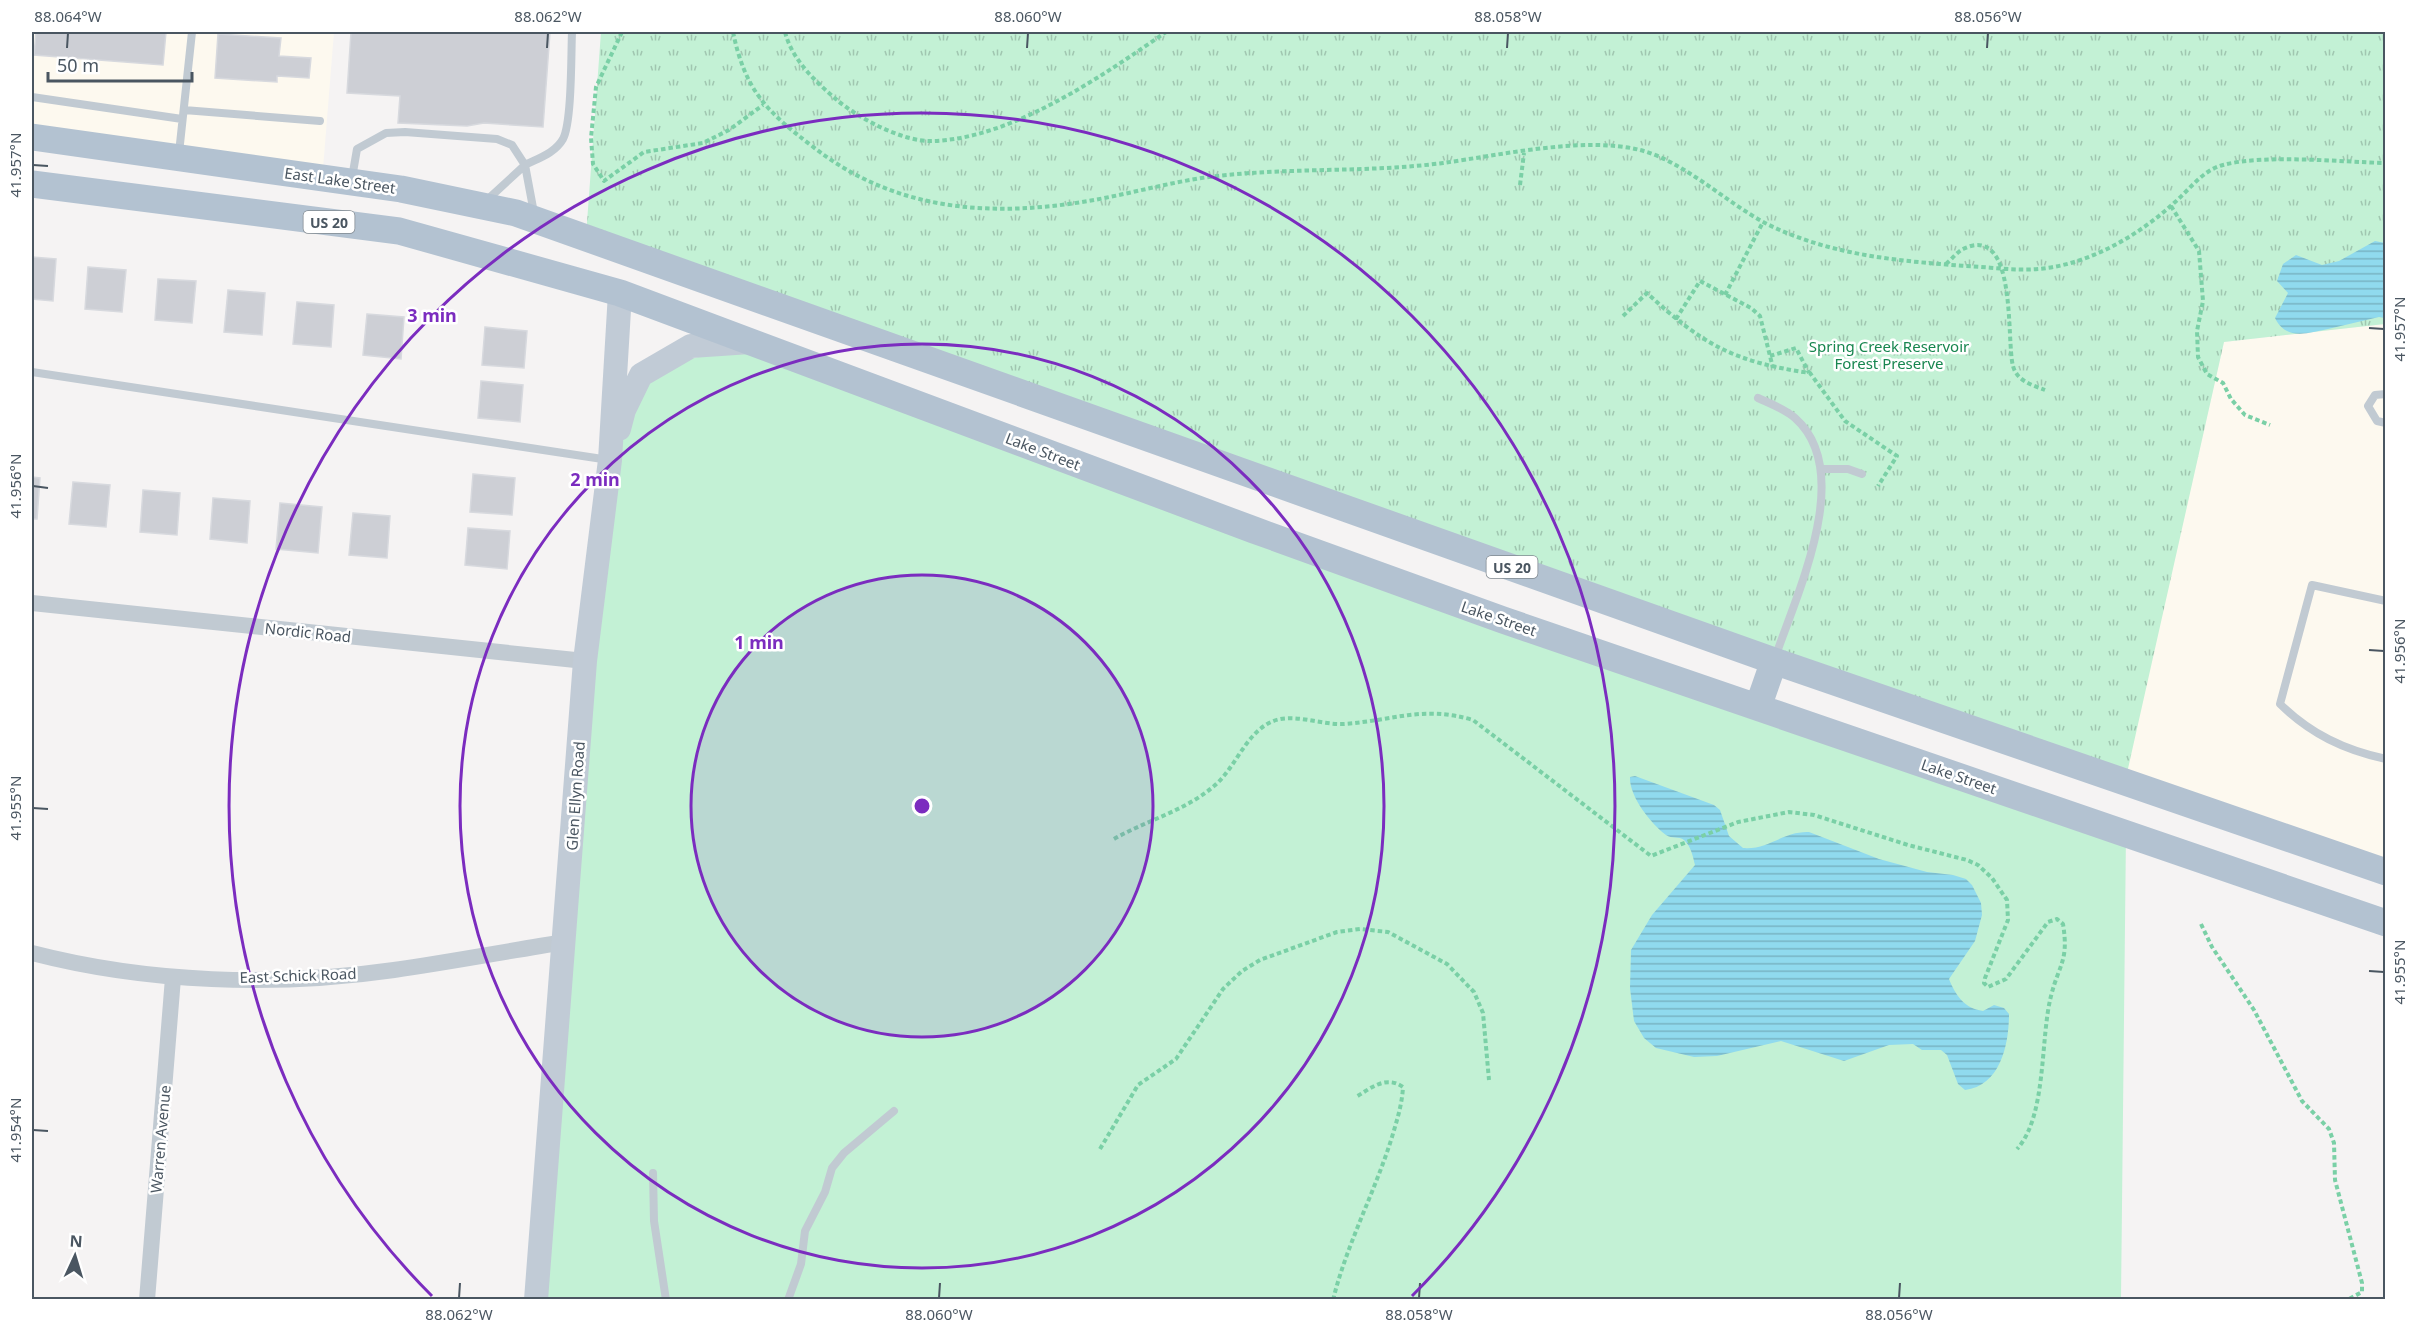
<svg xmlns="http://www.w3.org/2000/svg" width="2417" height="1331" viewBox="0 0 2417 1331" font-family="'Noto Sans',sans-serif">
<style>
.commercial{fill:#fdf9ef}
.grass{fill:#c3f1d5}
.park{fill:url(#park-tufts)}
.water{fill:url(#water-rules)}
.building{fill:#cdcfd5;stroke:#d7d9de;stroke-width:1.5}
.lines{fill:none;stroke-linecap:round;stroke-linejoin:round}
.path{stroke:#7ad0a6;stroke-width:4;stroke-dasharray:4.5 3;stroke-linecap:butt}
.lane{stroke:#c1cad2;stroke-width:8}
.street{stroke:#c1cad2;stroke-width:16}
.secondary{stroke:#c1cbd6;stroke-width:24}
.primary{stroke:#b3c2d1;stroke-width:27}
.ticks{fill:none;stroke:#4a5661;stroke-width:2}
.ring{fill:none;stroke:#7b2cbf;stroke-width:3}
.labels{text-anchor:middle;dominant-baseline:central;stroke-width:5;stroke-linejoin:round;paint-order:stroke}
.shield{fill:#fff;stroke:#808990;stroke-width:1.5}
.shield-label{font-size:14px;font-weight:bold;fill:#4a5661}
.street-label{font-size:15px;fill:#4a5661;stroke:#fff}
.park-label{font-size:15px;fill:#17864f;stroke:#fff}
.centre{fill:#7b2cbf;stroke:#fff;stroke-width:3}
.ring-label{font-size:18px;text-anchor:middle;font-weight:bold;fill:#7b2cbf;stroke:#fff;stroke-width:5;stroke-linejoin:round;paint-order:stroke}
.neatline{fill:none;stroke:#4a5661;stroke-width:2}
.ticks-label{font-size:15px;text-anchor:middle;fill:#4a5661}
</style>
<defs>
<pattern id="park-tufts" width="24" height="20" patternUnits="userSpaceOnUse" patternTransform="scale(1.5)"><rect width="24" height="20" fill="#c3f1d5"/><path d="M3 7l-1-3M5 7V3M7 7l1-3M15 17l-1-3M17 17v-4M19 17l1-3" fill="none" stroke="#a0c6b0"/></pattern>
<pattern id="water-rules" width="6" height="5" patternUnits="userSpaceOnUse" patternTransform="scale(1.5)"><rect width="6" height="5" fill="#90daee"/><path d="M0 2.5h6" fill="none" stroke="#78b4c4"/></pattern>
</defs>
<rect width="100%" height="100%" fill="#f5f3f3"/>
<!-- commercial -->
<path class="commercial" d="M32 32H334L323 169 32 129Z
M2385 324V863L2127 769 2224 342Z"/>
<!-- grass -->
<path class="grass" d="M749 351 2126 833 2121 1299 544 1300C563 1053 575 804 607 559 612 514 616 423 645 388 673 355 710 354 749 351Z"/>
<!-- park -->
<path class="park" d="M601 32H2385V324L2224 342 2125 782 586 236Z"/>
<!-- water -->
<path class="water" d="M2375 241 2385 243V318L2379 317C2362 321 2345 325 2328 329 2308 333 2286 341 2275 318L2288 293 2277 281 2283 264 2296 255 2322 265 2339 261Z
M1635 776 1714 805 1720 810 1729 836 1743 848C1769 850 1783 831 1809 832L1879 859 1927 872 1953 875 1966 879 1972 885 1981 903 1982 915 1975 941 1949 979C1956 996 1964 1008 1983 1011L1994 1005 2004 1008 2009 1014C2009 1045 2000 1086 1965 1090L1958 1084 1947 1055 1941 1050H1922L1913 1044 1889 1045 1844 1061 1781 1041 1717 1056 1694 1057 1656 1048 1644 1038 1634 1021 1630 988 1631 950 1652 915 1695 865C1693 857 1691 846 1684 840 1679 836 1672 839 1666 835 1651 824 1629 796 1630 777Z"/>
<!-- building -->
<path class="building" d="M36 32H166L163 65 34 55Z
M351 32H550L543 127 484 123 467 126 398 123 400 96 347 93Z
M218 34 281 38 279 56 311 58 309 78 277 76V82L215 78Z
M32 257 56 259 53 301 32 299Z
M88 267 126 270 122 312 85 309Z
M158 279 196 281 192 323 155 320Z
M228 290 265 293 262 335 224 332Z
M297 302 334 305 331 347 293 344Z
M367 314 404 317 401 359 363 355Z
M485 327 527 331 524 368 482 365Z
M481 381 523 385 520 422 478 418Z
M473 474 515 478 512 515 470 512Z
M32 477 40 478 37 519H32Z
M73 482 110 485 106 527 69 524Z
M143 490 180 493 177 535 140 532Z
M213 498 250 501 247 543 210 539Z
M280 503 322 507 318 553 276 549Z
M353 513 390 516 387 558 349 555Z
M468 528 510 531 507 569 465 565Z"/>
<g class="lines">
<!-- path -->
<path class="path" d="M622 32 596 87 591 138 593 164 604 181 644 152 703 143 729 130 763 105
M733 32C745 90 766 111 812 146 895 212 993 218 1094 200 1133 193 1171 182 1209 177 1287 167 1366 173 1443 163 1501 155 1585 136 1640 150 1683 161 1726 202 1765 223 1828 255 1897 261 1966 266 1990 267 2015 271 2038 269 2088 265 2138 236 2174 203 2190 189 2203 170 2223 165 2265 154 2340 162 2386 163
M785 32C792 60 816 82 837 100 858 118 903 142 932 141 1012 139 1102 76 1166 32
M1520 185 1524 153
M2171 206 2199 251 2203 301 2197 331 2198 357 2207 374 2223 383 2231 399 2245 415 2270 425
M1946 264C1951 260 1957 252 1963 249 2018 222 2006 341 2013 366 2017 381 2032 385 2045 390
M1725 295 1763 222
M1623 316 1647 293C1703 345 1734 362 1810 373L1845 421 1897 456 1878 486
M1676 319 1700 281 1751 308 1760 316 1773 368
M1770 356 1796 348 1809 373
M1114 839C1147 820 1185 811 1214 786 1235 769 1245 734 1271 722 1292 712 1320 725 1343 724 1392 721 1422 705 1473 720L1651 856 1738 822 1789 812 1814 815 1908 845 1967 860 1978 865 1992 878 2007 900 2008 920 1985 978 1984 983 1988 987 2006 979 2048 922 2057 919 2063 924C2069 961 2059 964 2051 996 2040 1039 2047 1116 2017 1149
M2201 924 2212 947 2254 1010 2302 1101 2329 1129 2334 1143 2335 1180 2362 1283V1292L2347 1300
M1100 1149 1138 1085 1176 1059 1223 989 1242 971 1260 960 1337 932 1360 929 1388 932 1447 964 1474 992 1483 1013 1489 1080
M1333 1300C1347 1243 1375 1192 1392 1137 1397 1120 1402 1105 1403 1087 1386 1075 1371 1088 1356 1097"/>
<!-- lane -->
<path class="lane" d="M32 97 182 119
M184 110 320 121
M179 153 192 32
M352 178 357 149 386 133 405 132 497 139 512 145 525 165C539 158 555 153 563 139 572 122 571 54 572 32
M487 200 525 165 534 213
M32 372 609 460
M2386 394 2375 395 2368 406 2377 421 2386 423
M1758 398C1771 404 1785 409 1795 418 1856 472 1796 595 1775 658
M1821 469H1848L1862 474
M2386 601 2312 585 2280 704C2311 734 2344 750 2386 759
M653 1173 654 1221 666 1300
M788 1300 801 1264 805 1231 825 1192 832 1168 844 1153 894 1111"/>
<!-- street -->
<path class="street" d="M32 603 585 661
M32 953C148 983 275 987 394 970 451 962 508 951 565 942
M147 1300 173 978"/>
<!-- secondary -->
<path class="secondary" d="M619 429 624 410 641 375 691 346 750 342
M536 1300 585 661 610 460 620 293"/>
<!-- primary -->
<path class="primary" d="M32 137 401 189 516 213 1774 661 2386 872
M32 184 399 231 620 293 1254 530 1503 620 2386 923
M1758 707 1774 661"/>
</g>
<!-- ticks -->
<path class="ticks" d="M67 48 68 33M547 48 548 33M1027 48 1028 33M1507 48 1508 33M1987 48 1988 33M33 165 48 166M2369 328 2384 329M33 486 48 488M2369 650 2384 651M33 808 48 809M2369 971 2384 972M33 1130 48 1131M459 1298 460 1283M939 1298 940 1283M1419 1298 1420 1283M1899 1298 1900 1283"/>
<!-- distance rings -->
<circle cx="922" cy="806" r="231" fill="#7b2cbf" fill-opacity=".12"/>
<g class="ring">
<circle cx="922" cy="806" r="231"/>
<circle cx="922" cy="806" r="462"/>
<path d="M432 1296A693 693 0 1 1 1412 1296"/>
</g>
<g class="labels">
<!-- shield labels -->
<g class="shield">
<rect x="303.5" y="211" width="51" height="22" rx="4.5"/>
<rect x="1486.5" y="556" width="51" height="22" rx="4.5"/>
</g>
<g class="shield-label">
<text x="329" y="222">US 20</text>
<text x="1512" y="567">US 20</text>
</g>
<!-- street labels -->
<g class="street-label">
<text transform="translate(340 180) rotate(8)">East Lake Street</text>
<text transform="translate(1043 451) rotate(21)">Lake Street</text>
<text transform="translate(1499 618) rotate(19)">Lake Street</text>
<text transform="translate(308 632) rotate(6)">Nordic Road</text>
<text transform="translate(1959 776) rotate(19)">Lake Street</text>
<text transform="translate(575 796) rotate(-86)">Glen Ellyn Road</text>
<text transform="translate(298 975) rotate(-2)">East Schick Road</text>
<text transform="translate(160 1139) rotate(-85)">Warren Avenue</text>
</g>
<!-- park labels -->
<g class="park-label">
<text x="1889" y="346">Spring Creek Reservoir<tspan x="1889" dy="17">Forest Preserve</tspan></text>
</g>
</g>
<circle cx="922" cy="806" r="9" class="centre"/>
<g class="ring-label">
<text x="432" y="322">3 min</text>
<text x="595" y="486">2 min</text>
<text x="759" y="649">1 min</text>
</g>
<!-- border -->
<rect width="2417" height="1331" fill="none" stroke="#ffffff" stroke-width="66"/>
<!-- north arrow -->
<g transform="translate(75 1256) rotate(4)" stroke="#ffffff" stroke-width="4.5" paint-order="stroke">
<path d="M0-4.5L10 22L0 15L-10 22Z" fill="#4a5661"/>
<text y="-9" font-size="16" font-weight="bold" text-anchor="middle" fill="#4a5661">N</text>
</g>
<!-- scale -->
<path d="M48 72v9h144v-9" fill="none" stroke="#4a5661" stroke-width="3"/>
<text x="57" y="72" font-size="18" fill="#4a5661" stroke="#ffffff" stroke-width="4.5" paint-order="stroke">50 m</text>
<rect x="33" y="33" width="2351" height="1265" class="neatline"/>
<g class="ticks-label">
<text x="68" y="22">88.064°W</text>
<text x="548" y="22">88.062°W</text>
<text x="1028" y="22">88.060°W</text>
<text x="1508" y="22">88.058°W</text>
<text x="1988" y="22">88.056°W</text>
<text transform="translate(16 165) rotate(-90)" y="5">41.957°N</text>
<text transform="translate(2400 329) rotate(-90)" y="5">41.957°N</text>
<text transform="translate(16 486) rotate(-90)" y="5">41.956°N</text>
<text transform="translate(2400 651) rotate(-90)" y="5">41.956°N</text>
<text transform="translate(16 808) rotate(-90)" y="5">41.955°N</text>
<text transform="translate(2400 972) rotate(-90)" y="5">41.955°N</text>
<text transform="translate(16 1130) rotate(-90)" y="5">41.954°N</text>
<text x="459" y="1320">88.062°W</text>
<text x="939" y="1320">88.060°W</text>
<text x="1419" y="1320">88.058°W</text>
<text x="1899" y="1320">88.056°W</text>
</g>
</svg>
